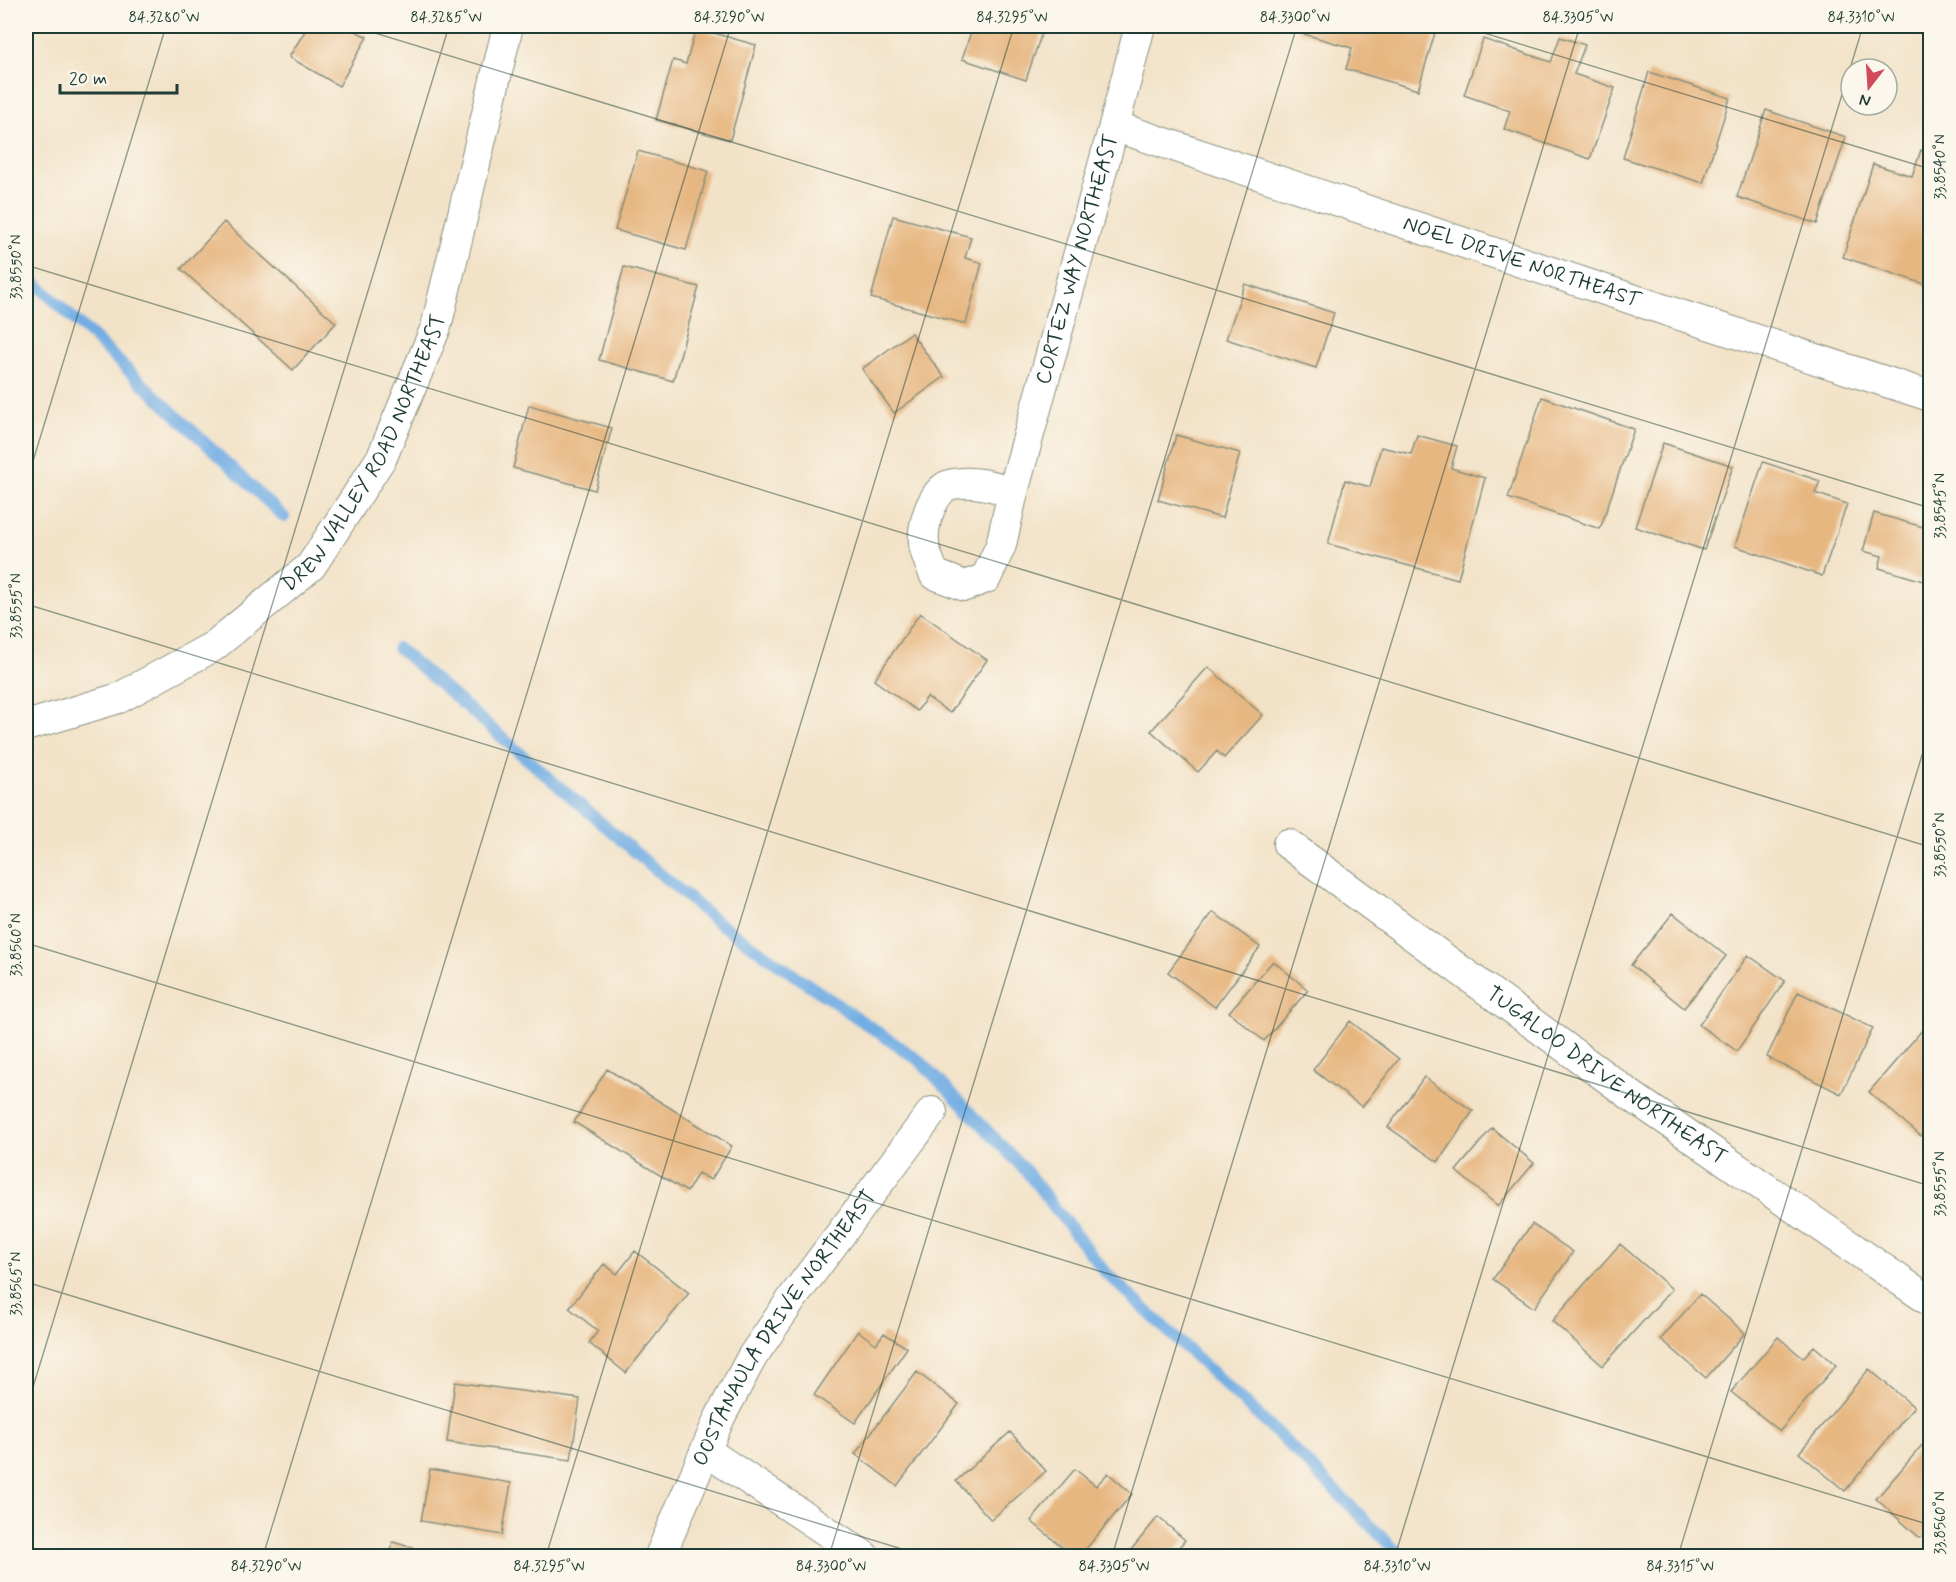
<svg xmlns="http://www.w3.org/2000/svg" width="1956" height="1582" viewBox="0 0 1956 1582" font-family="Mynerve,sans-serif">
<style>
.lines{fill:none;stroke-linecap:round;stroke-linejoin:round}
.stream{stroke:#72ade3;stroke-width:12}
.building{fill:#e7b782}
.street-casing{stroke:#88907e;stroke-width:32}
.street{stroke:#fff;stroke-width:30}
.ticks{fill:none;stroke:#1f3d34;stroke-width:1.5;stroke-opacity:0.45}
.labels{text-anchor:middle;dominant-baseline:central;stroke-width:5;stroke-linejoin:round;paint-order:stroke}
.street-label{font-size:21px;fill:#1f3d34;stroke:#fbf7ec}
.neatline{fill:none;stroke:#1f3d34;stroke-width:2}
.ticks-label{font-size:15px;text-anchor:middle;fill:#1f3d34}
</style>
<rect width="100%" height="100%" fill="#fbf7ec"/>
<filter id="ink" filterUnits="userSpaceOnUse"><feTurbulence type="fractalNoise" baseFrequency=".0167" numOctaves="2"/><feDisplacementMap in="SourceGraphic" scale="12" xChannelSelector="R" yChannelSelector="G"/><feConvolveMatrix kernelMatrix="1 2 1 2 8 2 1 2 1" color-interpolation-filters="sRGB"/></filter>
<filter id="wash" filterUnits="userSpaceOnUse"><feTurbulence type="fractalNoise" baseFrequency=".008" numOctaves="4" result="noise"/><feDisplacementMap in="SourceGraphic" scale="24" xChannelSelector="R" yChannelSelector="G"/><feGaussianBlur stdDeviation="1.35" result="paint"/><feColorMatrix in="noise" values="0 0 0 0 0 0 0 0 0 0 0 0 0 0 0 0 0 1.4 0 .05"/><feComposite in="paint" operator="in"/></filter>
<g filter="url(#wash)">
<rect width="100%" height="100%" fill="#f2e2c7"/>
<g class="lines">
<!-- stream -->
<path class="stream" d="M26 274 284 517
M398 648 713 919 920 1061 1026 1171 1105 1272 1281 1437 1401 1556"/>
</g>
<g id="blocks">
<!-- building -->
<path class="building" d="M308 26H347L367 37 339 86 289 57Z
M973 26H1044L1026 80 962 59Z
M1299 26H1437L1418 90 1346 69 1352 48 1297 32Z
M696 28 756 45 730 140 656 120 673 60 686 64Z
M1560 37 1585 45 1574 74 1615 88 1590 159 1504 129 1510 111 1464 95 1483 39 1551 62Z
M1649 72 1730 98 1703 183 1623 158Z
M1766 110 1846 137 1817 224 1737 197Z
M1921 150 1930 154V286L1843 257 1873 164 1912 176Z
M638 151 708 171 686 250 615 230Z
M893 216 971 237 965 258 982 263 966 324 871 298Z
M224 222 336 323 293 370 181 269Z
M624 267 699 287 673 381 599 360Z
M1245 284 1334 313 1316 368 1226 339Z
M911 333 944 377 894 413 862 369Z
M1542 397 1634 429 1600 529 1508 498Z
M529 405 612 428 595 490 513 468Z
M1176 435 1240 453 1222 518 1158 500Z
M1417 435 1457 446 1451 468 1485 478 1458 579 1328 544 1345 480 1370 487 1381 447 1411 454Z
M1663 443 1733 466 1704 550 1635 527Z
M1763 462 1820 481 1815 493 1847 504 1822 576 1735 546Z
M1874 513 1930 529V583L1879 568 1882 556 1863 551Z
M920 613 987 660 950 713 927 697 917 711 874 680Z
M1208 667 1263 715 1224 758 1217 751 1198 772 1151 731Z
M1213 912 1260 947 1215 1007 1168 972Z
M1673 913 1726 956 1684 1008 1631 965Z
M1748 955 1785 981 1737 1051 1699 1025Z
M1273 961 1308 990 1264 1041 1229 1012Z
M1798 992 1873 1028 1841 1094 1767 1057Z
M1350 1021 1399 1059 1362 1107 1313 1070Z
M1930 1021V1125L1921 1136 1869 1092Z
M607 1069 732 1146 711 1180 698 1173 687 1192 574 1122Z
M1424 1077 1473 1111 1438 1162 1388 1127Z
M1492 1128 1534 1163 1498 1206 1456 1171Z
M1532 1224 1573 1252 1534 1308 1493 1279Z
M1620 1244 1672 1289 1603 1366 1552 1321Z
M635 1251 689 1293 626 1373 589 1343 598 1331 569 1308 604 1264 617 1274Z
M1700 1294 1745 1333 1706 1378 1661 1339Z
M858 1331 876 1344 884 1333 907 1348 855 1423 814 1395Z
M1778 1337 1803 1358 1814 1346 1836 1365 1780 1431 1731 1392Z
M1869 1369 1914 1407 1845 1491 1799 1453Z
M917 1372 959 1404 897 1486 855 1454Z
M455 1382 580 1399 571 1460 447 1442Z
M1010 1432 1046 1471 991 1520 956 1481Z
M1930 1436V1527L1920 1538 1876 1499Z
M430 1469 511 1483 502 1535 421 1521Z
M1075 1469 1096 1486 1108 1473 1132 1494 1080 1556H1073L1031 1521Z
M1158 1517 1185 1540 1174 1553 1179 1556H1126Z
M393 1542 440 1556H389Z"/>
</g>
</g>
<g filter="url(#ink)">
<use href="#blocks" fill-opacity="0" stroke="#88907e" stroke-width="1.5"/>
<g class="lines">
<!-- street casing -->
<g class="street-casing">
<g id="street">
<path id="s1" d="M1114 126 1671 312 1930 396"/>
<path id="s2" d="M1013 492C993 486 974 480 953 484 933 487 922 525 924 543 924 553 931 564 934 574L965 586 986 578 1001 545 1013 492 1114 126 1140 26"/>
<path id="s3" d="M26 726 119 698 214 646 311 566 382 457 436 327 508 26"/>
<path id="s4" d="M1288 844 1633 1097 1930 1301"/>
<path d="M706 1451 864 1556"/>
<path id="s5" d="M660 1556 720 1417 752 1357 794 1296 932 1112"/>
</g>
</g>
<!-- street -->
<use href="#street" class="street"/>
</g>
</g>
<!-- ticks -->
<path class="ticks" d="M352 26 1930 508M1461 26 1930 169M26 265 1930 847M26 484 166 26M26 604 1930 1186M26 943 1930 1525M26 1282 925 1556M26 1410 449 26M263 1556 731 26M546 1556 1014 26M829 1556 1297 26M1112 1556 1580 26M1395 1556 1863 26M1678 1556 1930 729"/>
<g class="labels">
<!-- street labels -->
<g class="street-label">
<text stroke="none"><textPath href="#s2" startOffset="552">CORTEZ WAY NORTHEAST</textPath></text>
<text stroke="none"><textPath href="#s1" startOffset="430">NOEL DRIVE NORTHEAST</textPath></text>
<text stroke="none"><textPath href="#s3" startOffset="456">DREW VALLEY ROAD NORTHEAST</textPath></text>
<text stroke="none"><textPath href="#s4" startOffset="394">TUGALOO DRIVE NORTHEAST</textPath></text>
<text stroke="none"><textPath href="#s5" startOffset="261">OOSTANAULA DRIVE NORTHEAST</textPath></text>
</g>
</g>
<!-- margin -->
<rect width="1956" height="1582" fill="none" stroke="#fbf7ec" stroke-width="66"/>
<!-- north arrow -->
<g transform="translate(1869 87) rotate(197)"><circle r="28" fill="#fbf7ec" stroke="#a3ada2" stroke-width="1.5"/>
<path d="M0-4.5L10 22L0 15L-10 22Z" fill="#d1495b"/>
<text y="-9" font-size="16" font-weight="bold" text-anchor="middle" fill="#1f3d34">N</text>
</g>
<!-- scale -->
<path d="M60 84v9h117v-9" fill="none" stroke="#1f3d34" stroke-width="3"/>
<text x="69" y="84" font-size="18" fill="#1f3d34" stroke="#fbf7ec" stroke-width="4.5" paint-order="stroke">20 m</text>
<rect x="33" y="33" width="1890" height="1516" class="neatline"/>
<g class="ticks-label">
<text x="164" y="22">84.3280°W</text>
<text x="446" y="22">84.3285°W</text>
<text x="729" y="22">84.3290°W</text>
<text x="1012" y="22">84.3295°W</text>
<text x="1295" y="22">84.3300°W</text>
<text x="1578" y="22">84.3305°W</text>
<text x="1861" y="22">84.3310°W</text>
<text transform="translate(1940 167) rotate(-90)" y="5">33.8540°N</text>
<text transform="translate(16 267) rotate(-90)" y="5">33.8550°N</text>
<text transform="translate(1940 506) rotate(-90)" y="5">33.8545°N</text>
<text transform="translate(16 606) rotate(-90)" y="5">33.8555°N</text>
<text transform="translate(1940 845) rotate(-90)" y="5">33.8550°N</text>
<text transform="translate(16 945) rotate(-90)" y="5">33.8560°N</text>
<text transform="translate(1940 1184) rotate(-90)" y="5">33.8555°N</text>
<text transform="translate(16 1284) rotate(-90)" y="5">33.8565°N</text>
<text transform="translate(1940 1523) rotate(-90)" y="5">33.8560°N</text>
<text x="266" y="1571">84.3290°W</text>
<text x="549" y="1571">84.3295°W</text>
<text x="831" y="1571">84.3300°W</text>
<text x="1114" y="1571">84.3305°W</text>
<text x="1397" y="1571">84.3310°W</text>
<text x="1680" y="1571">84.3315°W</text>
</g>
</svg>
